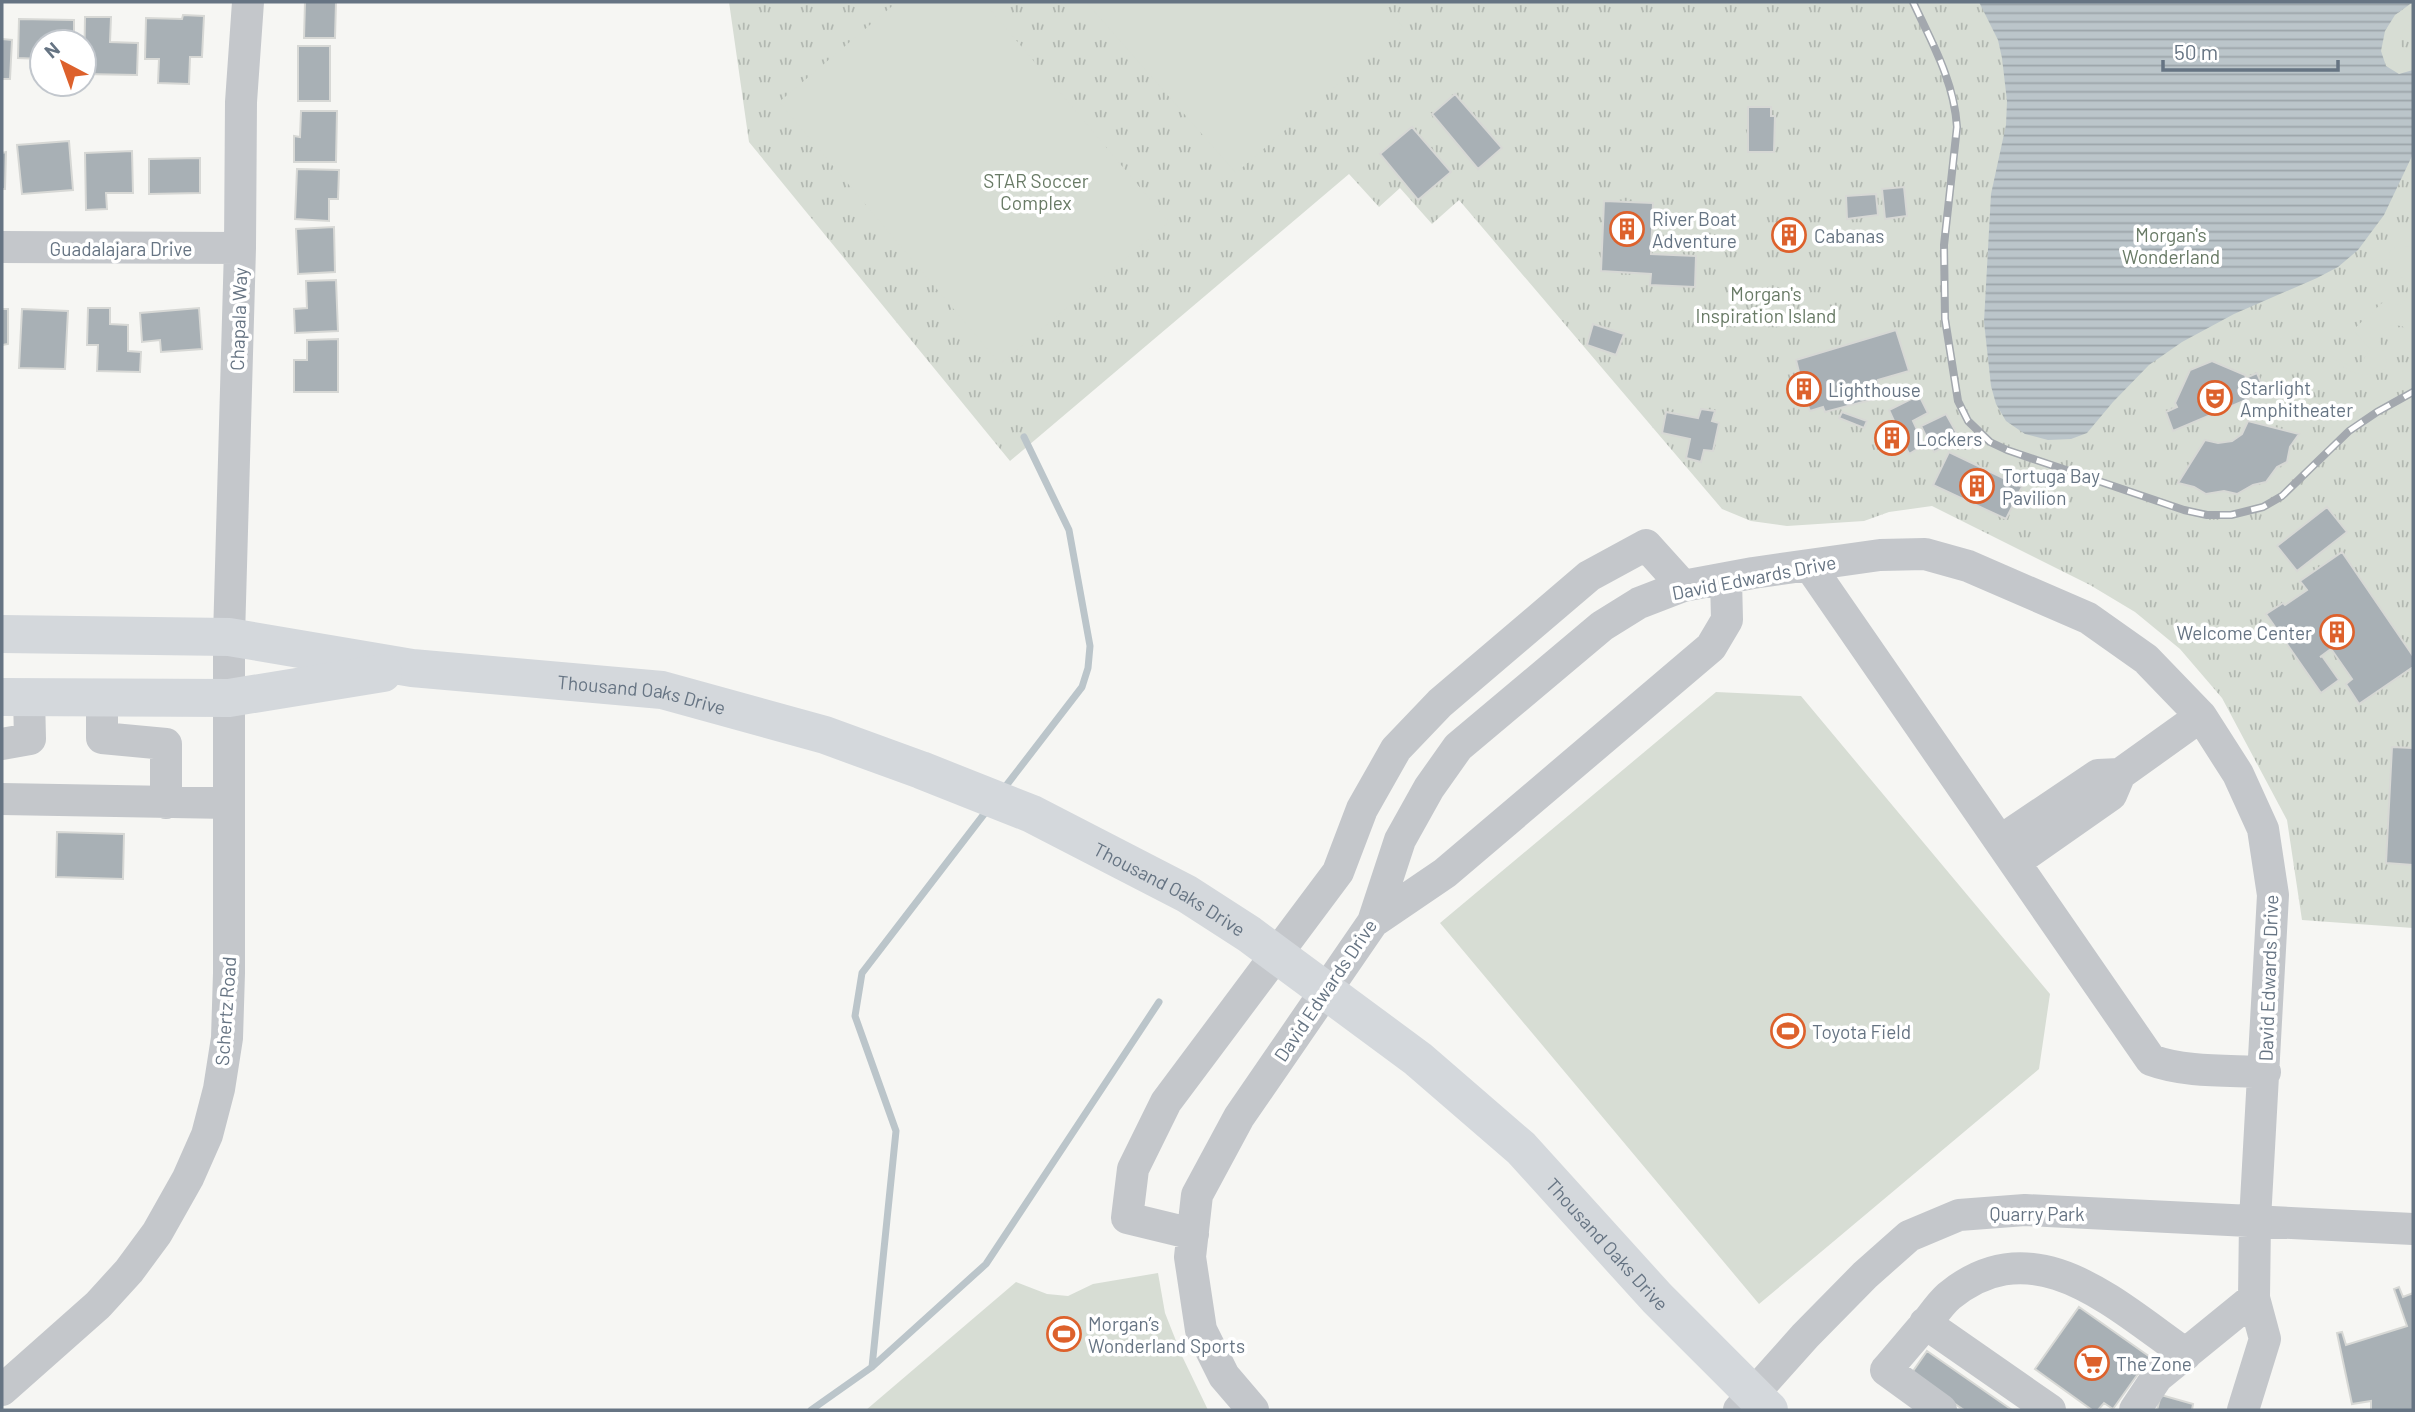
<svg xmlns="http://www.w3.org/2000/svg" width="2415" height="1412" viewBox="0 0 2415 1412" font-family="Barlow,sans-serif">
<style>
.park{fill:url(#park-tufts)}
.garden{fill:#d7ddd4}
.water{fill:url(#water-rules)}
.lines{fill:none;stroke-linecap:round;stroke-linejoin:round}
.stream{stroke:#bbc5ca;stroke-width:7}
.building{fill:#a8b0b5;stroke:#d7d8d5;stroke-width:2}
.minor{stroke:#c4c7cb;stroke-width:32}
.major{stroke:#d4d8dc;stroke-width:38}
.rail-casing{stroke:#a3a8ae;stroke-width:8}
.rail{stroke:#fff;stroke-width:5;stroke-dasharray:16;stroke-linecap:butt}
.labels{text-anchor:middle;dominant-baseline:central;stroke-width:7;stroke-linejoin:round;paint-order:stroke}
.park-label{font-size:19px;fill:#687a65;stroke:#fff}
.poi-label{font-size:19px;fill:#667483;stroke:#fff;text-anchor:start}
.street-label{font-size:19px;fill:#667483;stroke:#fff}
</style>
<defs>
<pattern id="park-tufts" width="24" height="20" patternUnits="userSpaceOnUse" patternTransform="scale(1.75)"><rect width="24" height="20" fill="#d7ddd4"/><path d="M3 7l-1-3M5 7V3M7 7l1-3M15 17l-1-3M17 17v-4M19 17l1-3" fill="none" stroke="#b2b8b1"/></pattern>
<pattern id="water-rules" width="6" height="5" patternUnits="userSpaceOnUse" patternTransform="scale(1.75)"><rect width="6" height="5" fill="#bbc5ca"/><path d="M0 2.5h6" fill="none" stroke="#9ca5a9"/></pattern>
</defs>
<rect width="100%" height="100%" fill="#f6f6f3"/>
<!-- park -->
<path class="park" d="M729 2H2413V928L2302 920 2287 820 2222 698 2180 649 2135 612 2090 585 1932 506 1889 512 1864 521 1787 526 1751 521 1722 509 1459 200 1432 224 1400 188 1379 207 1349 174 1010 461 749 142Z"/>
<!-- garden -->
<path class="garden" d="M897 2H984L1169 222 1000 364 779 102Z
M1086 2H1381L1403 27 1236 173Z
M2413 2V23C2398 32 2394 48 2413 55V70L2399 74 2386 66C2376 35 2388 19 2413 2Z
M2406 246 2413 248V335L2402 326 2389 325 2382 331 2379 340 2387 361 2385 369C2367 381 2344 373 2333 356L2349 366 2362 362 2370 349 2355 332V328L2382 303 2401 305C2415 291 2406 277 2390 269L2389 252 2396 247Z
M1716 692 1801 696 2050 994 2039 1069 1759 1304 1440 923Z
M1158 1273 1165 1313 1182 1356 1208 1410H866L1016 1282 1047 1294 1068 1296 1093 1284Z"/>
<!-- water -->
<path class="water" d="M1979 2H2413L2395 15 2385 31 2381 51 2386 66 2399 74 2413 70V154L2384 215 2358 250 2338 267 2317 278 2234 314 2182 342 2149 365 2113 402 2087 433 2071 439 2048 440 2025 434 2006 421 1996 404 1991 386 1984 322 1991 194 2006 125 2007 101 2002 58 1998 40Z"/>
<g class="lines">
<!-- stream -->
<path class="stream" d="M1002 791 1082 687 1088 668 1090 646 1069 530 1024 437
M872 1367 896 1131 855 1016 862 973 988 809
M811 1410 872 1367 986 1264 1159 1002"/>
</g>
<!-- building -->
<path class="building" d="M305 2H336L335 38H304Z
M183 15 204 16 202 57H190L189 84 158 83 159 59H145L146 18 182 19Z
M85 17H111L110 42 138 43 137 75 84 74Z
M19 19 74 20V42H42V59L18 58Z
M2 39 12 40 10 79H2Z
M298 46H330V101H298Z
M1455 94 1502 148 1478 169 1432 114Z
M1748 107H1771V116H1775L1774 152H1748Z
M301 111H337L336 162H294V136L300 137Z
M1412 127 1451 172 1418 200 1380 154Z
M69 141 73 190 22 194 17 145Z
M132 151 133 193H106L107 209 86 210 85 153Z
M6 152 5 189H2V153Z
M200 158V193L149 194V159Z
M297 169 339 170 338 199H329V221L295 219Z
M1904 187 1907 216 1885 219 1882 189Z
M1876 194 1878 215 1847 219 1846 196Z
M1604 201 1653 203 1651 254 1696 256 1695 287 1650 285 1651 274 1601 271Z
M1785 216 1805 225 1792 254 1772 244Z
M334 227 335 272 298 274 296 229Z
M336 280 338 331 295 333 294 309 307 308 306 281Z
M88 308H110V324L128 325V351L141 352 140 372 97 371 98 345H87Z
M199 308 202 349 161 352 160 340 142 342 140 313Z
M2 309H8V344L2 345Z
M22 309 68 311 65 369 19 368Z
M1593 324 1624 334 1616 355 1587 345Z
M1896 330 1909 371 1878 380 1882 397 1825 412 1823 407 1810 411 1806 402 1815 398 1818 390 1815 380 1805 375 1800 376 1796 360Z
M338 339V392H294V360H307V340Z
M2212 361 2245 375 2246 378 2257 373 2265 392 2173 431 2166 412 2177 407 2175 403 2190 370Z
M1791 389a13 13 0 1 1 26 0a13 13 0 1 1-26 0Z
M1919 395 1928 413 1913 421 1924 445 1909 454 1889 410Z
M1701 409 1715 411 1712 421 1719 423 1713 451 1704 450 1701 462 1686 458 1690 439 1662 433 1666 412 1698 418Z
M1842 412 1867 421 1864 428 1839 418Z
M1946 414 1960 439 1934 452 1921 426Z
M2248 421 2299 434 2290 447 2287 462 2277 467 2266 482 2253 485 2237 494 2224 491 2206 494 2194 487 2178 483 2205 440 2218 443 2232 441 2242 434Z
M1890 424 1902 448 1893 452 1882 427Z
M1949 452 2022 487 2006 519 1933 485Z
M2327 507 2347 532 2297 571 2277 546Z
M2342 552 2413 656V667L2359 704 2346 684 2352 679 2331 649 2320 657 2322 656 2339 680 2321 693 2266 614 2283 603 2285 605 2307 590 2300 581Z
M2392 747 2413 748V865L2386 863Z
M57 832 124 834 123 879 56 877Z
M2399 1287 2403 1297 2413 1293V1410H2371V1401L2352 1404 2337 1333 2342 1332 2346 1345 2407 1326 2394 1289Z
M2079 1307 2150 1357 2113 1409 2104 1403 2098 1410H2092L2035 1369Z
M1927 1351 2012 1410H1964L1911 1374Z
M2161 1395 2193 1404 2192 1410H2157Z"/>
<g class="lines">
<!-- minor -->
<path class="minor" d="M2 247 240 248
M1809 565 2151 1060C2186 1073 2228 1070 2265 1072
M102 698V738L166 744V803
M2 744 30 739 29 697
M2 799 229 803
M2000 841 2098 775 2120 774
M2015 862 2111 795 2120 774 2201 716
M1373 922 1445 873 1711 647 1727 620 1726 579
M1193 1234 1127 1218 1133 1169 1166 1102 1338 872 1362 809 1396 749 1440 703 1589 576 1646 545 1683 586
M1925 1323 2050 1410
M2 1390 98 1305 129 1271 157 1233 188 1178 207 1135 219 1089 227 1038 229 973V637L240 248 241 102 248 2
M1253 1410 1224 1376 1201 1330 1190 1257 1197 1195 1239 1117 1373 922 1400 840 1429 788 1458 747 1602 626 1639 603 1683 586 1753 573 1880 555 1925 554 1968 566 2088 618 2146 659 2201 716 2238 774 2263 829 2273 895 2255 1220 2254 1298 2265 1339 2243 1410
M1739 1410 1805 1336 1865 1275 1909 1236 1959 1215 2025 1210 2413 1229
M1941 1410 1886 1370C1900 1354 1914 1337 1928 1321 1934 1313 1941 1303 1949 1296 2034 1226 2114 1304 2186 1354
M2135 1410 2157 1377 2254 1298"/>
<!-- major -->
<g class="major">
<path id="s1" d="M2 634 229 637 412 668 662 690 825 735 921 770 1032 814 1187 894 1249 934 1418 1059 1521 1148 1657 1298 1769 1410"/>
<path d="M2 697 229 698 383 673"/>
</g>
<!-- rail casing -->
<g class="rail-casing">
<path id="rail" d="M1913 2C1932 43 1954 81 1957 127L1944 245 1945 319 1958 401 1968 421 1990 442 2007 450 2184 510 2207 515H2231L2263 507 2282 496 2349 431 2377 412 2413 392"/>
</g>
<!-- rail -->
<use href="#rail" class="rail"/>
</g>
<!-- icons -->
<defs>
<g id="building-ring" transform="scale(1.75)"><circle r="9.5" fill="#fff" stroke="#dd612c" stroke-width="1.5"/><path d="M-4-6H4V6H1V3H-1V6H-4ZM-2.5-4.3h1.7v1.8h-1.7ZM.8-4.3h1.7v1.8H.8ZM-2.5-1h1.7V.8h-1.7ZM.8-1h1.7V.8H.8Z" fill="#dd612c"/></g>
<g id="theatre-ring" transform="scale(1.75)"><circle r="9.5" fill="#fff" stroke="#dd612c" stroke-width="1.5"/><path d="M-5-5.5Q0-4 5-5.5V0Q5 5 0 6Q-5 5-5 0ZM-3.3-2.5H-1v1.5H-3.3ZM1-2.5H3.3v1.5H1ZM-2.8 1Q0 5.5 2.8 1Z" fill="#dd612c"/></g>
<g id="stadium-ring" transform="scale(1.75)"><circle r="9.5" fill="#fff" stroke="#dd612c" stroke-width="1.5"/><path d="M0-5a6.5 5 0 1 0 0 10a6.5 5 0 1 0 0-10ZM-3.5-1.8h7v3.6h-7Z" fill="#dd612c"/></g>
<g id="supermarket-ring" transform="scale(1.75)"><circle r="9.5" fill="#fff" stroke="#dd612c" stroke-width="1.5"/><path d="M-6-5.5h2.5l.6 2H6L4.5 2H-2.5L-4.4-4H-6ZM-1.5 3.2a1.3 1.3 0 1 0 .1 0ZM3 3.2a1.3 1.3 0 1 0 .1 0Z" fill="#dd612c"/></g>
</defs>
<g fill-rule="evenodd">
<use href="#building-ring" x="1627" y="229"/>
<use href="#building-ring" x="1789" y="235"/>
<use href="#building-ring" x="1804" y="389"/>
<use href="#theatre-ring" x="2215" y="398"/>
<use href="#building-ring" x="1892" y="438"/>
<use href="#building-ring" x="1977" y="486"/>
<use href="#building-ring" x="2337" y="632"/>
<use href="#stadium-ring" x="1788" y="1031"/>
<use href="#stadium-ring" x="1064" y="1334"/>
<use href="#supermarket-ring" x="2092" y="1363"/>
</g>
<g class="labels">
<!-- park labels -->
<g class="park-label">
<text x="1036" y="180">STAR Soccer<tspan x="1036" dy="22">Complex</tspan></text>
<text x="2171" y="234">Morgan's<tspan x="2171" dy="22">Wonderland</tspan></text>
<text x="1766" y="293">Morgan's<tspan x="1766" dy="22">Inspiration Island</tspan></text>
</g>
<!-- poi labels -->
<g class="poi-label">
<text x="1652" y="218">River Boat<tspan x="1652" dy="22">Adventure</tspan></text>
<text x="1814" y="235">Cabanas</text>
<text x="2240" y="387">Starlight<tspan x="2240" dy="22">Amphitheater</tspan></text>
<text x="1828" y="389">Lighthouse</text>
<text x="1916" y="438">Lockers</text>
<text x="2002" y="475">Tortuga Bay<tspan x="2002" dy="22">Pavilion</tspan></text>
<text x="2312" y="632" text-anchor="end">Welcome Center</text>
<text x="1812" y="1031">Toyota Field</text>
<text x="1088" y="1323">Morgan’s<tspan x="1088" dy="22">Wonderland Sports</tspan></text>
<text x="2116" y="1363">The Zone</text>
</g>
<!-- street labels -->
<g class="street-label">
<text x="121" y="248">Guadalajara Drive</text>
<text transform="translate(238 319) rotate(-88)">Chapala Way</text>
<text transform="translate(1754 577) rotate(-11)">David Edwards Drive</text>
<text stroke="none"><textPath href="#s1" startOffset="644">Thousand Oaks Drive</textPath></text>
<text stroke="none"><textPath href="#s1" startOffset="1211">Thousand Oaks Drive</textPath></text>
<text transform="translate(2268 978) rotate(-88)">David Edwards Drive</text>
<text transform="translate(1325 990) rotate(-56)">David Edwards Drive</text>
<text transform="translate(225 1011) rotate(-86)">Schertz Road</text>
<text x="2037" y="1213">Quarry Park</text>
<text stroke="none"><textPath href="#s1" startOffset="1778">Thousand Oaks Drive</textPath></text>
</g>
</g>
<!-- border -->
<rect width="2415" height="1412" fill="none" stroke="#667483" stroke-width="7"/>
<!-- north arrow -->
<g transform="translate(63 63) rotate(319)"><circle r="33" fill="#ffffff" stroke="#c2c7cd" stroke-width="2"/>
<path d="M0-5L12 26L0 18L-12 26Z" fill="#dd612c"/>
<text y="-10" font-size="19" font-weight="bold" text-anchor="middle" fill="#667483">N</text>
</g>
<!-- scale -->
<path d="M2163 60v10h175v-10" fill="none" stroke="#667483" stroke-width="3.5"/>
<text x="2174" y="60" font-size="21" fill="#667483" stroke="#ffffff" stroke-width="5" paint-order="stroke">50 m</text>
</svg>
